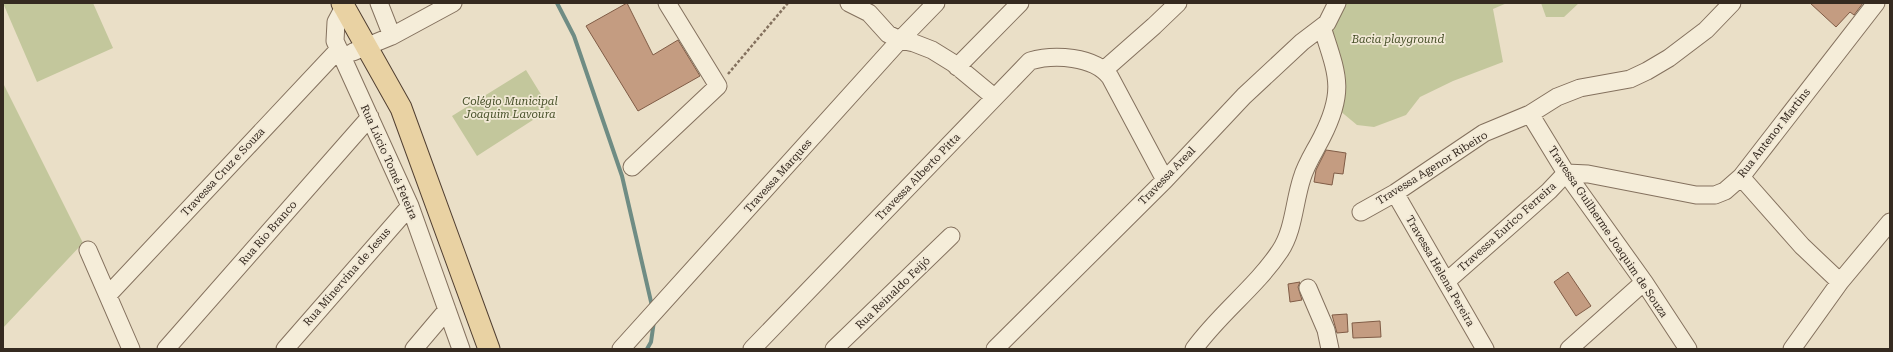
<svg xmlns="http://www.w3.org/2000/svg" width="1893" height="352" viewBox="0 0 1893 352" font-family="'Roboto Serif',serif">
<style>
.green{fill:#c3c79c}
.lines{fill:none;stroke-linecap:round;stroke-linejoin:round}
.stream{stroke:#6f8c84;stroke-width:4}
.building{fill:#c49c81;stroke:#805c46}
.minor-casing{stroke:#84715e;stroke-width:19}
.major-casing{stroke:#524032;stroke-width:23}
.path{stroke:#84715e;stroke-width:2.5;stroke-dasharray:3 2;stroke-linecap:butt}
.minor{stroke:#f5edd9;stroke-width:17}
.major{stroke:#e9d2a3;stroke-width:21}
.labels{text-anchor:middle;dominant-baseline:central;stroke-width:3.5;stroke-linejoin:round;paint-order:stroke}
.park-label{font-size:11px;font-style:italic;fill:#475029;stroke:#f2e9d6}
.street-label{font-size:11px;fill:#352a20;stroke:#f2e9d6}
</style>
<rect width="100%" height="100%" fill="#eadfc7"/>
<!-- green -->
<path class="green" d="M3 3H93L113 48 37 82Z
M1345 3H1507L1493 9 1503 62 1453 81 1420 97 1406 115 1374 127 1357 125 1339 110 1327 23Z
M1541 3H1579L1564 17H1546Z
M526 70 550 109 477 156 452 116Z
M3 83 83 243 3 328Z"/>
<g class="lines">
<!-- stream -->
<path class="stream" d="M557 3 574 36 622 176 652 306
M647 349 651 342 654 321"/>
</g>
<!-- building -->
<path class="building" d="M627 3 653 55 678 40 700 76 638 111 586 26Z
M1810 3H1863L1854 15 1850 12 1836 27Z
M1326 150 1346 153 1343 174 1334 173 1332 185 1314 182 1316 170Z
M1568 272 1591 306 1576 316 1554 282Z
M1300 282 1298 287 1302 300 1290 302 1288 284Z
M1347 314 1348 332 1337 333 1332 315Z
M1380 321 1381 337 1353 338 1352 323Z"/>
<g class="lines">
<!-- minor casing -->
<g class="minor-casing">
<path id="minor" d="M379 3 392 36
M849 3 869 13 888 34 900 40 914 43 932 50 953 63 994 97
M344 7 336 22 335 41 410 206 461 349
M353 52 392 36 453 3
M957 67 1020 3
M1104 70 1154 26 1178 3
M1530 114 1566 173 1644 282 1688 349
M632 167 718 86 667 3
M1741 177 1802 246 1840 282
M1395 193 1485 349
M1361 212 1395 193 1484 133 1530 114 1557 97 1580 88 1630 79 1647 71 1669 58 1706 30 1732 3
M88 250 131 349
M1447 281 1549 191 1566 173 1588 174 1696 195H1715L1725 191 1741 177 1876 3
M1308 288 1326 330 1330 349
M108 295 339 49
M166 349 370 117
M285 349 410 206
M414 349 447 310
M621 349 900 40 936 3
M752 349 1030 61C1054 54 1094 56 1110 77L1165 180
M834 349 951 236
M995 349 1165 180 1244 96 1302 42 1327 23 1337 3
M1194 349C1219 314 1256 287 1280 251 1294 230 1294 202 1302 178 1306 164 1315 151 1322 137 1346 90 1337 74 1322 27
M1569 349 1644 282
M1792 349 1840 282 1890 222"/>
</g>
<!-- major casing -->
<g class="major-casing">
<path id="major" d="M342 3 401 108 489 349"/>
</g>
<!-- path -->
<path class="path" d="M728 74 788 3"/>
<!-- minor -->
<use href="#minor" class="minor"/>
<!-- major -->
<use href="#major" class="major"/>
</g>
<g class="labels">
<!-- park labels -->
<g class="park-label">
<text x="1398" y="39">Bacia playground</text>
<text x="510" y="101">Colégio Municipal<tspan x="510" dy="13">Joaquim Lavoura</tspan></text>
</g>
<!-- street labels -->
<g class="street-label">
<text transform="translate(1774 133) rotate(-52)">Rua Antenor Martins</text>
<text transform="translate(389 162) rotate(66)">Rua Lúcio Tomé Feteira</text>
<text transform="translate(1432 168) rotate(-32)">Travessa Agenor Ribeiro</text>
<text transform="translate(223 172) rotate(-47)">Travessa Cruz e Souza</text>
<text transform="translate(778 176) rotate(-48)">Travessa Marques</text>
<text transform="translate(1167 176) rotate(-46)">Travessa Areal</text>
<text transform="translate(918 177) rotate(-46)">Travessa Alberto Pitta</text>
<text transform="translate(1507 227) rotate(-42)">Travessa Eurico Ferreira</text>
<text transform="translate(1608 232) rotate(56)">Travessa Guilherme Joaquim de Souza</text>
<text transform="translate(268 233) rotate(-49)">Rua Rio Branco</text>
<text transform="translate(1440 271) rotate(60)">Travessa Helena Pereira</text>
<text transform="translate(347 277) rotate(-49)">Rua Minervina de Jesus</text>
<text transform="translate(893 293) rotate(-44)">Rua Reinaldo Feijó</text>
</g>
</g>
<!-- border -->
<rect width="1893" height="352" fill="none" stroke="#352a20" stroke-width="8"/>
</svg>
